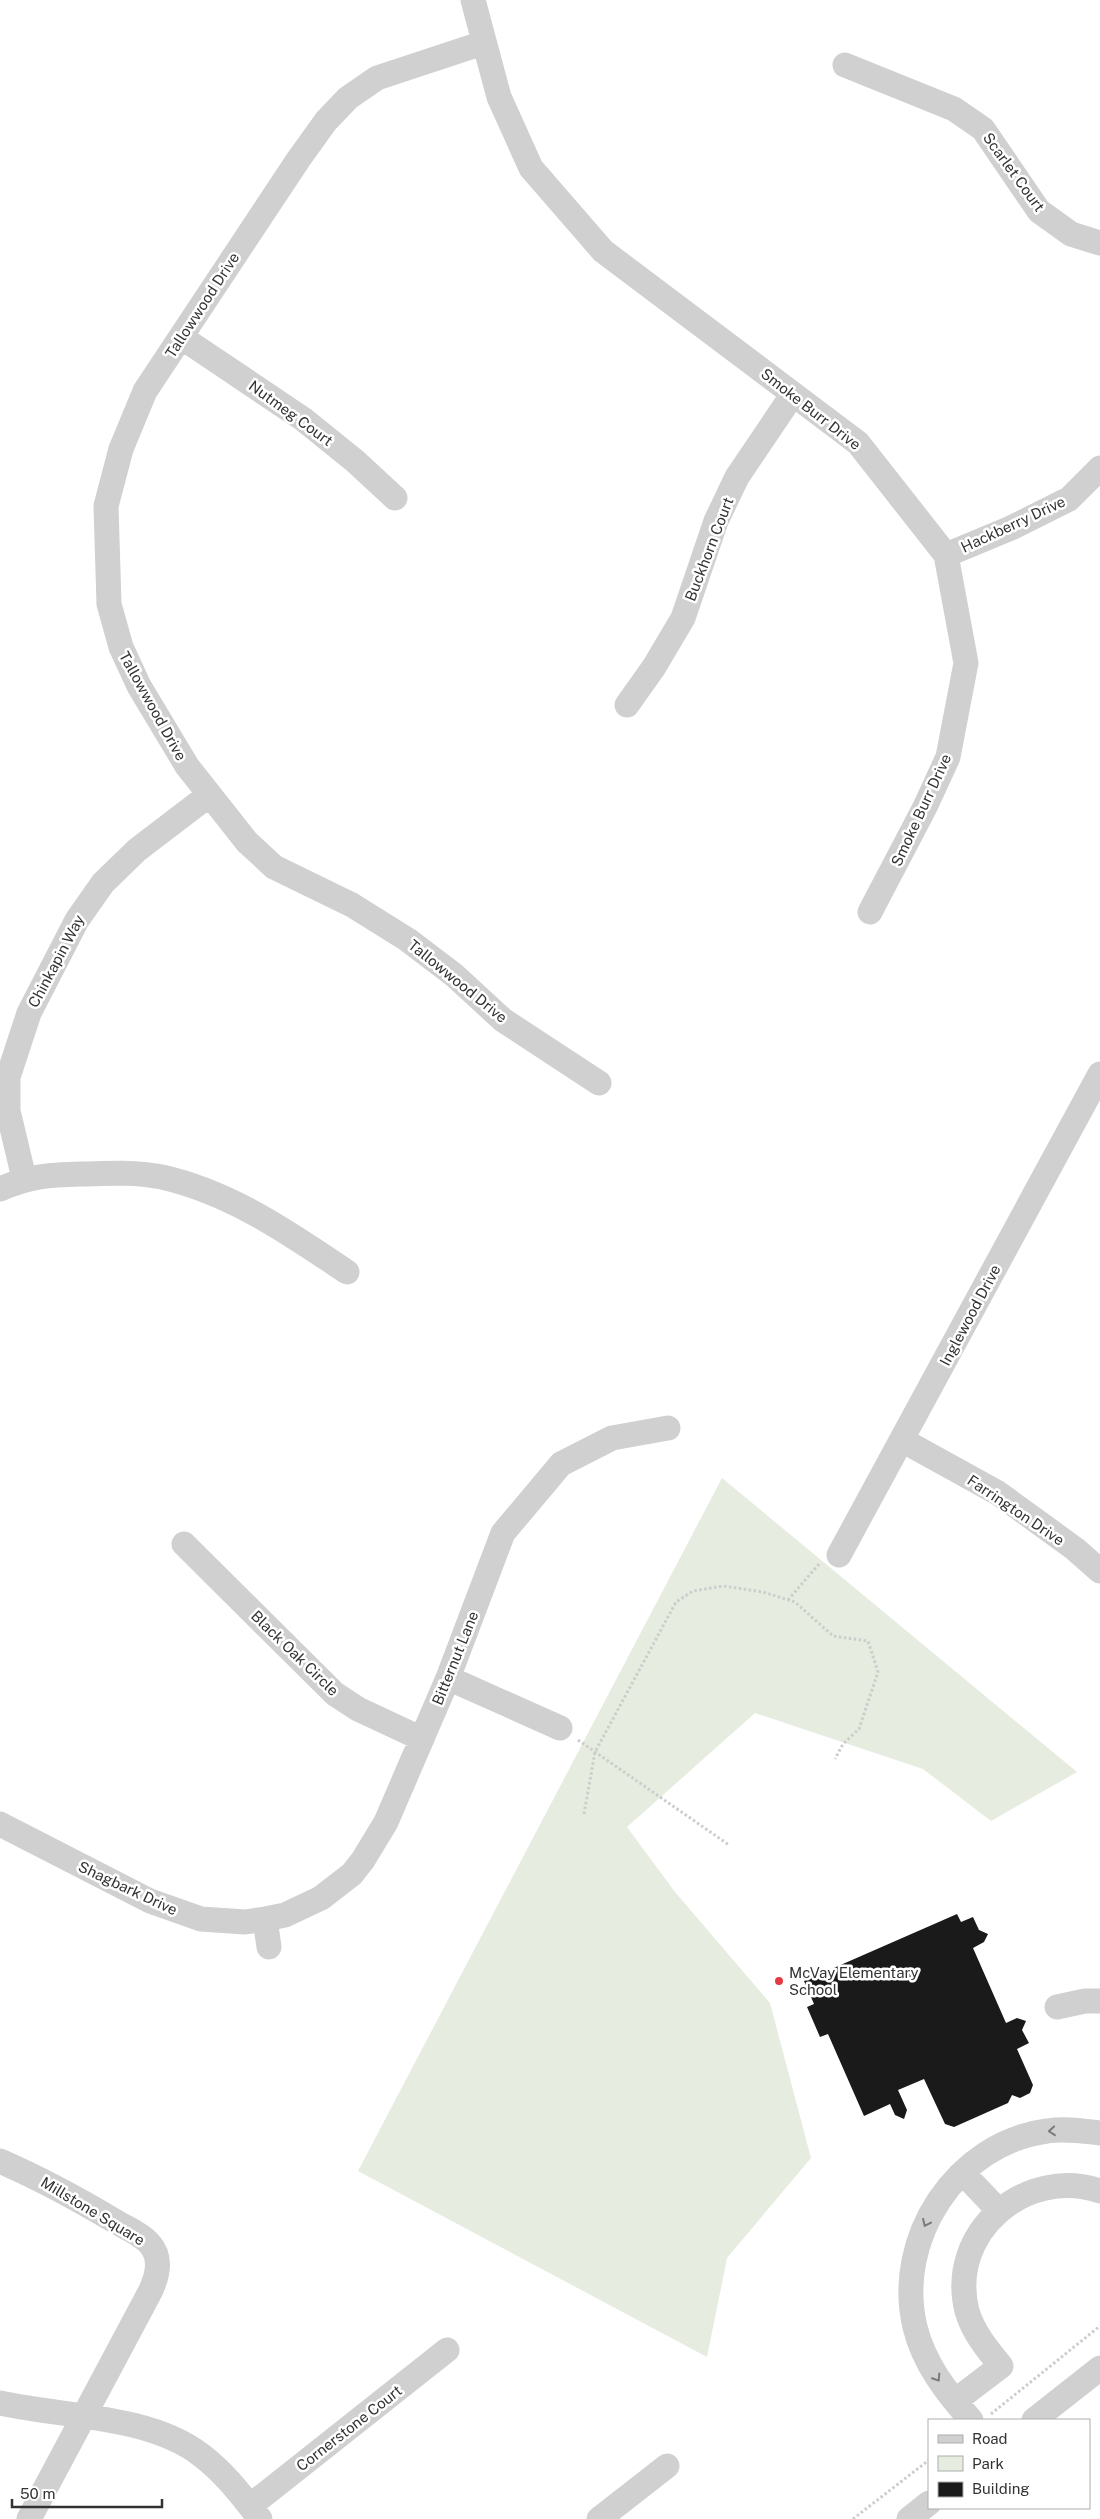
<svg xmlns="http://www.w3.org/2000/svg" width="1100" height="2519" viewBox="0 0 1100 2519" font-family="'Public Sans',sans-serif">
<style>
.green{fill:#e6ecdf}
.building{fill:#1a1a1a}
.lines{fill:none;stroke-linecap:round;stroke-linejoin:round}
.path{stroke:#cdcdcd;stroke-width:3;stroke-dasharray:2.5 2.5;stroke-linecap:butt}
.minor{stroke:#d0d0d0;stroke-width:25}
.oneway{stroke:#7a7a7a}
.poi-dot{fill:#e63946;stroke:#fff;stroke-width:2}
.labels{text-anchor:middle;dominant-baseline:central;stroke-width:5;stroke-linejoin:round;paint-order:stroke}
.street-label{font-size:15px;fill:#333;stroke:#fff}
.poi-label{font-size:15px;fill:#333;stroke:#fff;text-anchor:start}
</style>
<rect width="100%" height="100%" fill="#fff"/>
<!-- green -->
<path class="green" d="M722 1478 1077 1772 991 1821 923 1769 755 1713 627 1827 675 1892 770 2003 811 2158 727 2258 707 2357 358 2171Z"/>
<!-- building -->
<path class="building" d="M957 1914 961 1922 973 1917 979 1930 988 1934 984 1942 973 1948 1006 2023 1017 2018 1026 2021 1022 2030 1029 2043 1017 2049 1033 2085 1030 2093 1020 2098 1012 2095 1008 2103 954 2127 945 2124 924 2079 898 2090 907 2110 904 2119 895 2115 890 2104 864 2116 828 2034 820 2037 807 2007 814 2004 804 1981Z"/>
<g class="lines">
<!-- path -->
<path class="path" d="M788 1600 819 1564
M578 1740 729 1845
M584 1814 595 1752 676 1602 693 1591 723 1586 763 1592 795 1602 833 1636 868 1641 878 1672 859 1729 843 1744 835 1759
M991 2414 1100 2326
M853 2519 929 2460"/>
<!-- minor -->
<path class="minor" d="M473 0 499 97 531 168 603 251 858 443 946 555 966 663 948 757 925 807 870 912
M483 43 377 78 348 98 326 121 298 160 145 391 121 449 106 506 109 604 121 647 139 686 187 766 247 842 274 867 352 905 408 940 454 975 503 1020 599 1083
M845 65 954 109 983 129 1039 211 1071 234 1100 243
M181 337 303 419 355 461 395 498
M946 555 1011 528 1069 499 1100 468
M627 705 654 667 683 618 716 521 737 477 793 394
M24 1178 8 1111V1077L29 1013 77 920 103 883 137 850 209 795
M0 1189C32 1175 51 1175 85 1174 111 1173 136 1172 162 1177 232 1193 289 1233 347 1272
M902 1440 998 1493 1075 1549 1100 1571
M184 1544 335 1694 358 1709 422 1739
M839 1555 1100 1074
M448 1678 560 1728
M0 1824 150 1901 201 1919 245 1922 265 1919 285 1915 321 1898 352 1874 363 1860 386 1822 448 1678 503 1533 561 1464 612 1438 668 1428
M265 1919 269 1947
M1057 2007 1085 2001H1100
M0 2161C39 2178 76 2198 113 2220 124 2227 140 2233 149 2243 162 2257 158 2274 151 2290L29 2519
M963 2173 999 2211
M955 2401 1001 2366C987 2349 973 2332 967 2311 947 2232 1026 2166 1100 2191
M0 2403C63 2417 149 2415 201 2455 225 2473 242 2496 260 2519
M971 2420C947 2393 924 2364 915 2327 894 2239 956 2143 1047 2131 1065 2128 1083 2131 1100 2133
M1034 2420 1100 2368
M250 2506 447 2350
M599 2519 667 2466
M909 2519 929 2503"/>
</g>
<!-- one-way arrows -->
<defs><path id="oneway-chevron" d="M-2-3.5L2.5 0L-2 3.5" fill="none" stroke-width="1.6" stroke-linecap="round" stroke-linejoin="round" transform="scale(1.25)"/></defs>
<g class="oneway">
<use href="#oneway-chevron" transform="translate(1052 2131) rotate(175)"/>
<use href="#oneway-chevron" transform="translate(926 2223) rotate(115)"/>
<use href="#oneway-chevron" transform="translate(937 2378) rotate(57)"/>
</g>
<!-- markers -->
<circle class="poi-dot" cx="779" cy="1981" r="5"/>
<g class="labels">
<!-- street labels -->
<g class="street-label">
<text transform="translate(1014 172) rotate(54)">Scarlet Court</text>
<text transform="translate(202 305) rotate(-57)">Tallowwood Drive</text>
<text transform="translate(811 409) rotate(38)">Smoke Burr Drive</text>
<text transform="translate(291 413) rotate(36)">Nutmeg Court</text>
<text transform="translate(1013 524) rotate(-25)">Hackberry Drive</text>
<text transform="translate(709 549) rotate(-69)">Buckhorn Court</text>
<text transform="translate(153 706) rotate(61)">Tallowwood Drive</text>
<text transform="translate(921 810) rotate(-65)">Smoke Burr Drive</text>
<text transform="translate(56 961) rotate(-62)">Chinkapin Way</text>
<text transform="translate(458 981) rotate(39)">Tallowwood Drive</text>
<text transform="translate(970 1315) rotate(-62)">Inglewood Drive</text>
<text transform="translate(1016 1510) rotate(34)">Farrington Drive</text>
<text transform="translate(295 1653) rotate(44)">Black Oak Circle</text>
<text transform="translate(455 1658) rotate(-68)">Bitternut Lane</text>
<text transform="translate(128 1888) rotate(25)">Shagbark Drive</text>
<text transform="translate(93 2211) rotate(31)">Millstone Square</text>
<text transform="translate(349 2428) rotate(-38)">Cornerstone Court</text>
</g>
<!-- poi labels -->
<g class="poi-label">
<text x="789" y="1972">McVay Elementary<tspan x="789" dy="17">School</tspan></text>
</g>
</g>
<!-- legend -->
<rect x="928" y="2419" width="162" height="90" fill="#ffffff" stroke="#adadad"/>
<rect x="938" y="2435" width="25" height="8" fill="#d0d0d0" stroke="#adadad"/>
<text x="972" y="2444" font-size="15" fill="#333333">Road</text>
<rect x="938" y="2456" width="25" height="15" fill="#e6ecdf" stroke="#adadad"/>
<text x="972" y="2469" font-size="15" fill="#333333">Park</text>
<rect x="938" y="2482" width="25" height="15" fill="#1a1a1a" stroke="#adadad"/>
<text x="972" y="2494" font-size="15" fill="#333333">Building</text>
<!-- scale -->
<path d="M12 2499v8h150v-8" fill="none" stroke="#333333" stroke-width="2.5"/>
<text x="20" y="2499" font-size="15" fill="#333333" stroke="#ffffff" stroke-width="4" paint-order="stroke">50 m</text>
</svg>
